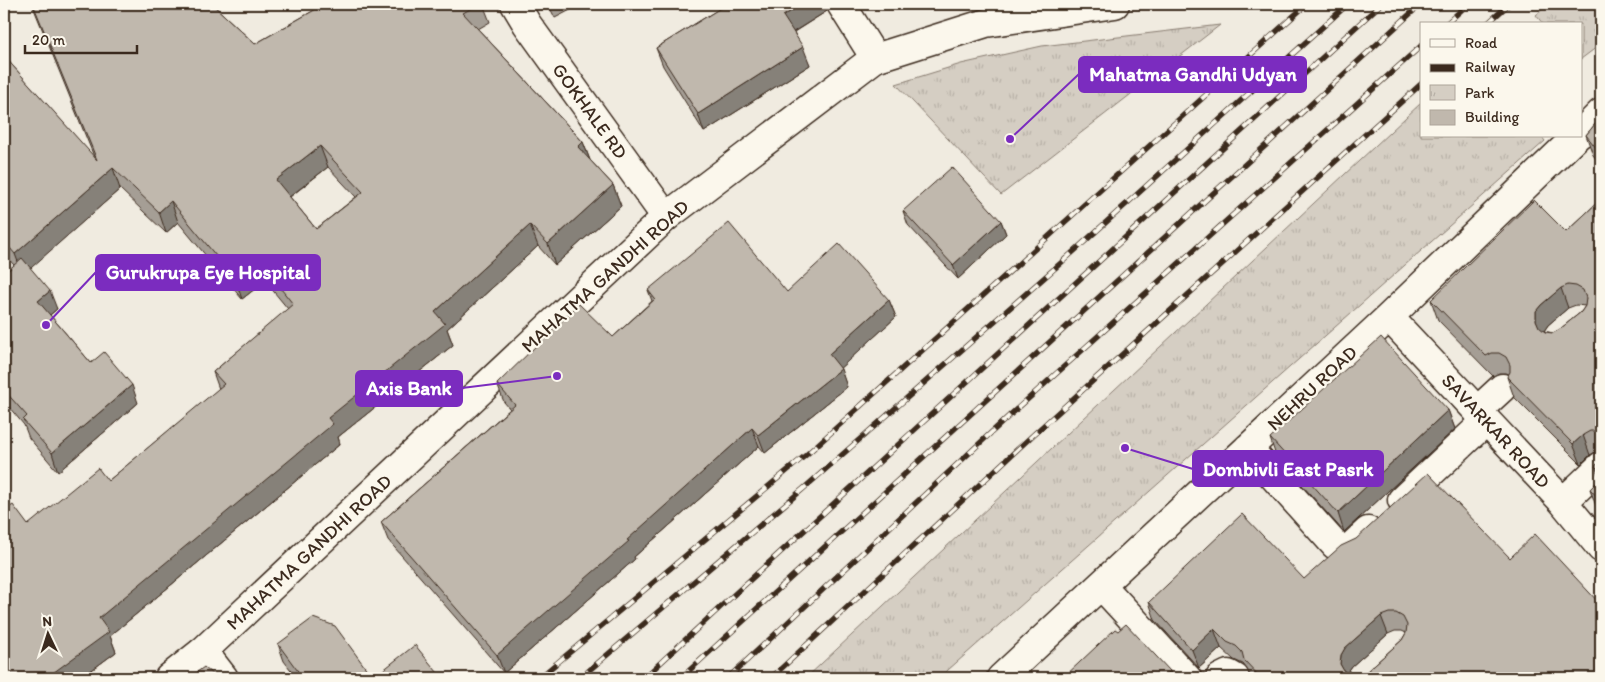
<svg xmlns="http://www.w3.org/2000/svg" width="1605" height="682" viewBox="0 0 1605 682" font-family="Itim,sans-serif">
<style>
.park{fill:url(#park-tufts);stroke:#887c70}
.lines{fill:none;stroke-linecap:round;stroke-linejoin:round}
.minor-casing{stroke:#3b2a1e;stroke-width:31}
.tertiary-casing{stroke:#3b2a1e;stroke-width:31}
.minor{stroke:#fbf7ec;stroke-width:28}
.tertiary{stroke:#fbf7ec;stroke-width:28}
.rail-casing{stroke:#3b2a1e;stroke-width:5.5}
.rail{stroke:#fbf7ec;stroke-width:4;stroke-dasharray:11;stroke-linecap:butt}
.wall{fill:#a59e95;stroke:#3b2a1e;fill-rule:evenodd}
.shaded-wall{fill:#868179;stroke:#3b2a1e}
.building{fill:#c0b8ad;stroke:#3b2a1e;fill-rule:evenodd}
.labels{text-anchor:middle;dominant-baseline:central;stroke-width:4.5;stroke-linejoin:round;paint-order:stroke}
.street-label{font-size:19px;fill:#3b2a1e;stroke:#fbf7ec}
.leader{fill:none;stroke:#7b2cbf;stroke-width:2}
.callout-dot{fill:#7b2cbf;stroke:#fbf7ec;stroke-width:2}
.callout{fill:#7b2cbf;stroke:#7b2cbf;stroke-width:2}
.callout-label{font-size:20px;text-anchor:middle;font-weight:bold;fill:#fff}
</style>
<defs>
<pattern id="park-tufts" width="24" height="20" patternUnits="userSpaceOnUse" patternTransform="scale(1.25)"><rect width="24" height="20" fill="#d5cec3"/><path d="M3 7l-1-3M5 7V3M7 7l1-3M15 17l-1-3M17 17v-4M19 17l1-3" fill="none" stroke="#b8b1a7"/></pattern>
</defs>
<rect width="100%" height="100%" fill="#f0ebe0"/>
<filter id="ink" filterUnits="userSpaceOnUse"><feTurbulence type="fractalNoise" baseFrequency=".02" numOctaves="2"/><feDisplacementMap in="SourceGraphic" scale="10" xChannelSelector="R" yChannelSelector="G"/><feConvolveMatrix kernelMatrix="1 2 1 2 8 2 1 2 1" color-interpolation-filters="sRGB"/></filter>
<g filter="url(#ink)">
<!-- park -->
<path class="park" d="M1549 4H1601V44L1581 59V24H1543L1536 15Z
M1220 25 1001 195 896 84 961 64 1042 46Z
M1421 103V136H1541L1545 141 939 678H806Z"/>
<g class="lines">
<!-- minor casing -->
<g class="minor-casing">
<path id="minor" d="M515 4 527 24 666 217
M841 4 875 58
M1581 133 1601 113
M1389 317 1563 502 1601 548
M1477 411 1502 388
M1248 448 1335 545 1344 549 1352 546 1368 531
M1402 500 1486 421
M1563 502 1601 466
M1101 585 1187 678
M203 651 224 678
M1001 678 1389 317 1577 136
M1220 678 1228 674 1235 678"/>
</g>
<!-- tertiary casing -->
<g class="tertiary-casing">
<path id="tertiary" d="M169 678 203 651 666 217 875 58 986 23 1115 4"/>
</g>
<!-- minor -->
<use href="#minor" class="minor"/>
<!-- tertiary -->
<use href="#tertiary" class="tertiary"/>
<!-- rail casing -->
<g class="rail-casing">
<path id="rail" d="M1446 24 1468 4
M1487 24 1509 4
M539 678 806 455 1307 4
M580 678 803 489 1062 262 1348 4
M644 678 727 601 1381 4
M681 678 751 614 1421 4
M728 678 1009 416 1421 46
M771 678 1033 435 1421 84"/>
</g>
<!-- rail -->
<use href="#rail" class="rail"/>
</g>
<!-- wall -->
<path class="wall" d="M32 4H212L255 44 325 4H483L490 22 478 29 583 142 590 160 613 185 621 206 555 265 538 246 447 329 453 345 338 437 340 444 110 636 116 652 81 678H4L7 509 28 525 108 481 219 389 213 372 288 309 265 281 242 299 178 222 166 233 120 189 30 268 57 309 50 315 91 363 138 403 58 472 29 438 24 425 4 401V274L14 265 4 254V56L95 159ZM328 167 356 197 316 229 290 197Z
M548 4H582L555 18Z
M727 4H826L827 11 794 32 810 65 704 132 663 66 656 48Z
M1601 117V165L1593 155 1586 135Z
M1601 199V451H1597L1590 455 1581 464 1514 397 1507 377 1509 374 1506 373H1499L1493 376 1438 320 1431 300 1566 232ZM1576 305 1585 306 1581 312 1560 329 1553 333 1544 331 1548 325 1568 308Z
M903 211 1001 221 1006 234 958 279 908 225Z
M648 290 787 292 889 300 896 317 840 368 847 387 765 453 759 446 634 557 635 559 504 673 388 540 381 522 510 409 504 402 497 384 613 337 652 301Z
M1448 410 1455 429 1344 532 1276 456 1270 438Z
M1601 461V513L1597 509 1590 489 1600 479 1595 466Z
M1304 579 1601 678H1251L1247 669 1243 664 1234 660 1221 648 1199 668 1155 620 1149 602ZM1395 631H1402L1406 633 1402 640 1366 672 1358 675H1350L1347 673 1352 666 1388 634Z
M278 644 373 678H442H297L284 661Z"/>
<!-- shaded-wall -->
<path class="shaded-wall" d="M803 4H826L827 11 790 34 783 16Z
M803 47 810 65 704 132 698 114Z
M583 142 591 163 578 147Z
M320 146 328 167 284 201 276 180Z
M113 168 120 189 23 275 15 254Z
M613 185 621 206 555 265 548 244Z
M171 201 178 222 166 233 159 212Z
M1001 221 1006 234 958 279 953 265Z
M530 225 538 246 447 329 453 345 338 437 340 444 110 636 116 652 81 678H46L99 618 328 418 435 312Z
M258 260 265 281 242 299 235 279Z
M1601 280V297L1597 285Z
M1561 288 1568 308 1548 325 1544 331 1543 340 1536 320V311L1541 305Z
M50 291 57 309 45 319 38 301Z
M889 300 896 317 836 372 829 354Z
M841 369 847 387 765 453 758 435Z
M132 385 138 403 58 472 52 453Z
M1448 410 1455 429 1344 532 1338 513Z
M752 428 759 446 634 557 635 559 504 673 497 655Z
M1583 435 1590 455 1581 464 1573 444Z
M1381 616 1388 634 1352 666 1347 673V678L1340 664 1341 655 1345 648Z
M1214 629 1221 648 1199 668 1192 650Z
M1170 671 1173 678H1163Z"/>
<!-- building -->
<path class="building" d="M33 4H212L255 44 325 4H479L463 13 583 142 578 147 613 185 548 244 530 225 435 312 445 324 328 418 333 424 99 618 109 632 46 678H4V504L7 509 13 505 28 525 98 468 108 481 224 384 213 372 293 304 258 260 235 279 171 201 159 212 113 168 15 254 4 241V56L97 160ZM320 146 363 192 316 229 276 180Z
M727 4H803L783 16 803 47 698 114 656 48Z
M1601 117V154L1586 135Z
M952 167 1001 221 953 265 903 211Z
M1601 199V280L1597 285 1601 289V433L1599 431H1590L1583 435 1573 444 1507 377 1510 372V365L1506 357 1499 353H1492L1486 356 1431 300 1534 200 1566 232ZM1568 285 1576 286 1583 290 1586 298 1585 306 1581 312 1560 329 1553 333 1545 332 1539 327 1536 320V311L1541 305 1561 288Z
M729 223 787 292 839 244 889 300 829 354 841 369 758 435 752 428 627 540 629 541 497 655 381 522 515 405 497 384 579 304 613 337 655 299 648 290Z
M22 258 50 291 38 301 91 363 104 352 132 385 52 453 23 420 27 416 4 390V274Z
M1381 337 1448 410 1338 513 1270 438Z
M1601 461V472L1595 466Z
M1428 473 1510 558 1535 534 1601 605V678H1261L1244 660 1242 652 1236 646 1227 642 1214 629 1192 650 1149 602 1242 514 1304 579 1341 546 1356 539ZM1389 613H1396L1403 617 1407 625 1406 633 1402 640 1366 672 1358 675H1350L1344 671 1340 664 1341 655 1345 648 1381 616Z
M1601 478V501L1590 489Z
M313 618 335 626 373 678 415 645 442 678H303L278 644Z
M1126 624 1170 671 1163 678H1164H1063L1115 629 1118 631Z
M204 667 212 674H222L226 678H189Z"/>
</g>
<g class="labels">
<!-- street labels -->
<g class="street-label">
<text transform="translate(590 111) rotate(54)">GOKHALE RD</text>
<text transform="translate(605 276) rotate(-42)">MAHATMA GANDHI ROAD</text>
<text transform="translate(1312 388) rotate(-43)">NEHRU ROAD</text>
<text transform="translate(1496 431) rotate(47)">SAVARKAR ROAD</text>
<text transform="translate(309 552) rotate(-43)">MAHATMA GANDHI ROAD</text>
</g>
</g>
<!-- callouts -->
<path class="leader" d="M1010 139L1079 74M46 325L96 272M557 376L462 388M1125 448L1193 469"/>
<g class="callout-dot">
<circle cx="1010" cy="139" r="5"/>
<circle cx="46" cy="325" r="5"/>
<circle cx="557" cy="376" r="5"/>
<circle cx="1125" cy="448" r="5"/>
</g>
<g class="callout">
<rect x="1079" y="57" width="227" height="35" rx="5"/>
<rect x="96" y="255" width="224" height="35" rx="5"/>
<rect x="356" y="371" width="106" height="35" rx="5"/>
<rect x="1193" y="451" width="190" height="35" rx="5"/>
</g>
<g class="callout-label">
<text x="1193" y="81">Mahatma Gandhi Udyan</text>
<text x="208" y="279">Gurukrupa Eye Hospital</text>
<text x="409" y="395">Axis Bank</text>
<text x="1288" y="476">Dombivli East Pasrk</text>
</g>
<!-- margin -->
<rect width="1605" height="682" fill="none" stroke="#fbf7ec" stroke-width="20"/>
<rect x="10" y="10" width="1585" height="662" fill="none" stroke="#3b2a1e" stroke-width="2" filter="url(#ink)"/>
<!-- legend -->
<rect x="1420" y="22" width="162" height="115" fill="#fbf7ec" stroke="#aea59a"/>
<rect x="1430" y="39" width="25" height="8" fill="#fbf7ec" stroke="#aea59a"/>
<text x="1465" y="48" font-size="15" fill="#3b2a1e">Road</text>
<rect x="1430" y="64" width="25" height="8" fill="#3b2a1e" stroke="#aea59a"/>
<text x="1465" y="72" font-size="15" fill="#3b2a1e">Railway</text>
<rect x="1430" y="85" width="25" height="15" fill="url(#park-tufts)" stroke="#aea59a"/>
<text x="1465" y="98" font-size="15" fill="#3b2a1e">Park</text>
<rect x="1430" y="110" width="25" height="15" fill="#c0b8ad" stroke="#aea59a"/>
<text x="1465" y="122" font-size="15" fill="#3b2a1e">Building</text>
<!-- north arrow -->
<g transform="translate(48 634) rotate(356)" stroke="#fbf7ec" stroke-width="4" paint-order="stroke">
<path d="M0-4L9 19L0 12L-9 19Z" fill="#3b2a1e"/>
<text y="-8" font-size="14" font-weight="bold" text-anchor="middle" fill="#3b2a1e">N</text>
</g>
<!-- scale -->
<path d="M25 45v8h112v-8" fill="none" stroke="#3b2a1e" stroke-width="2.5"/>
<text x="32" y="45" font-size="15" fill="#3b2a1e" stroke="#fbf7ec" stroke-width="4" paint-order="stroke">20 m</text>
</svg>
